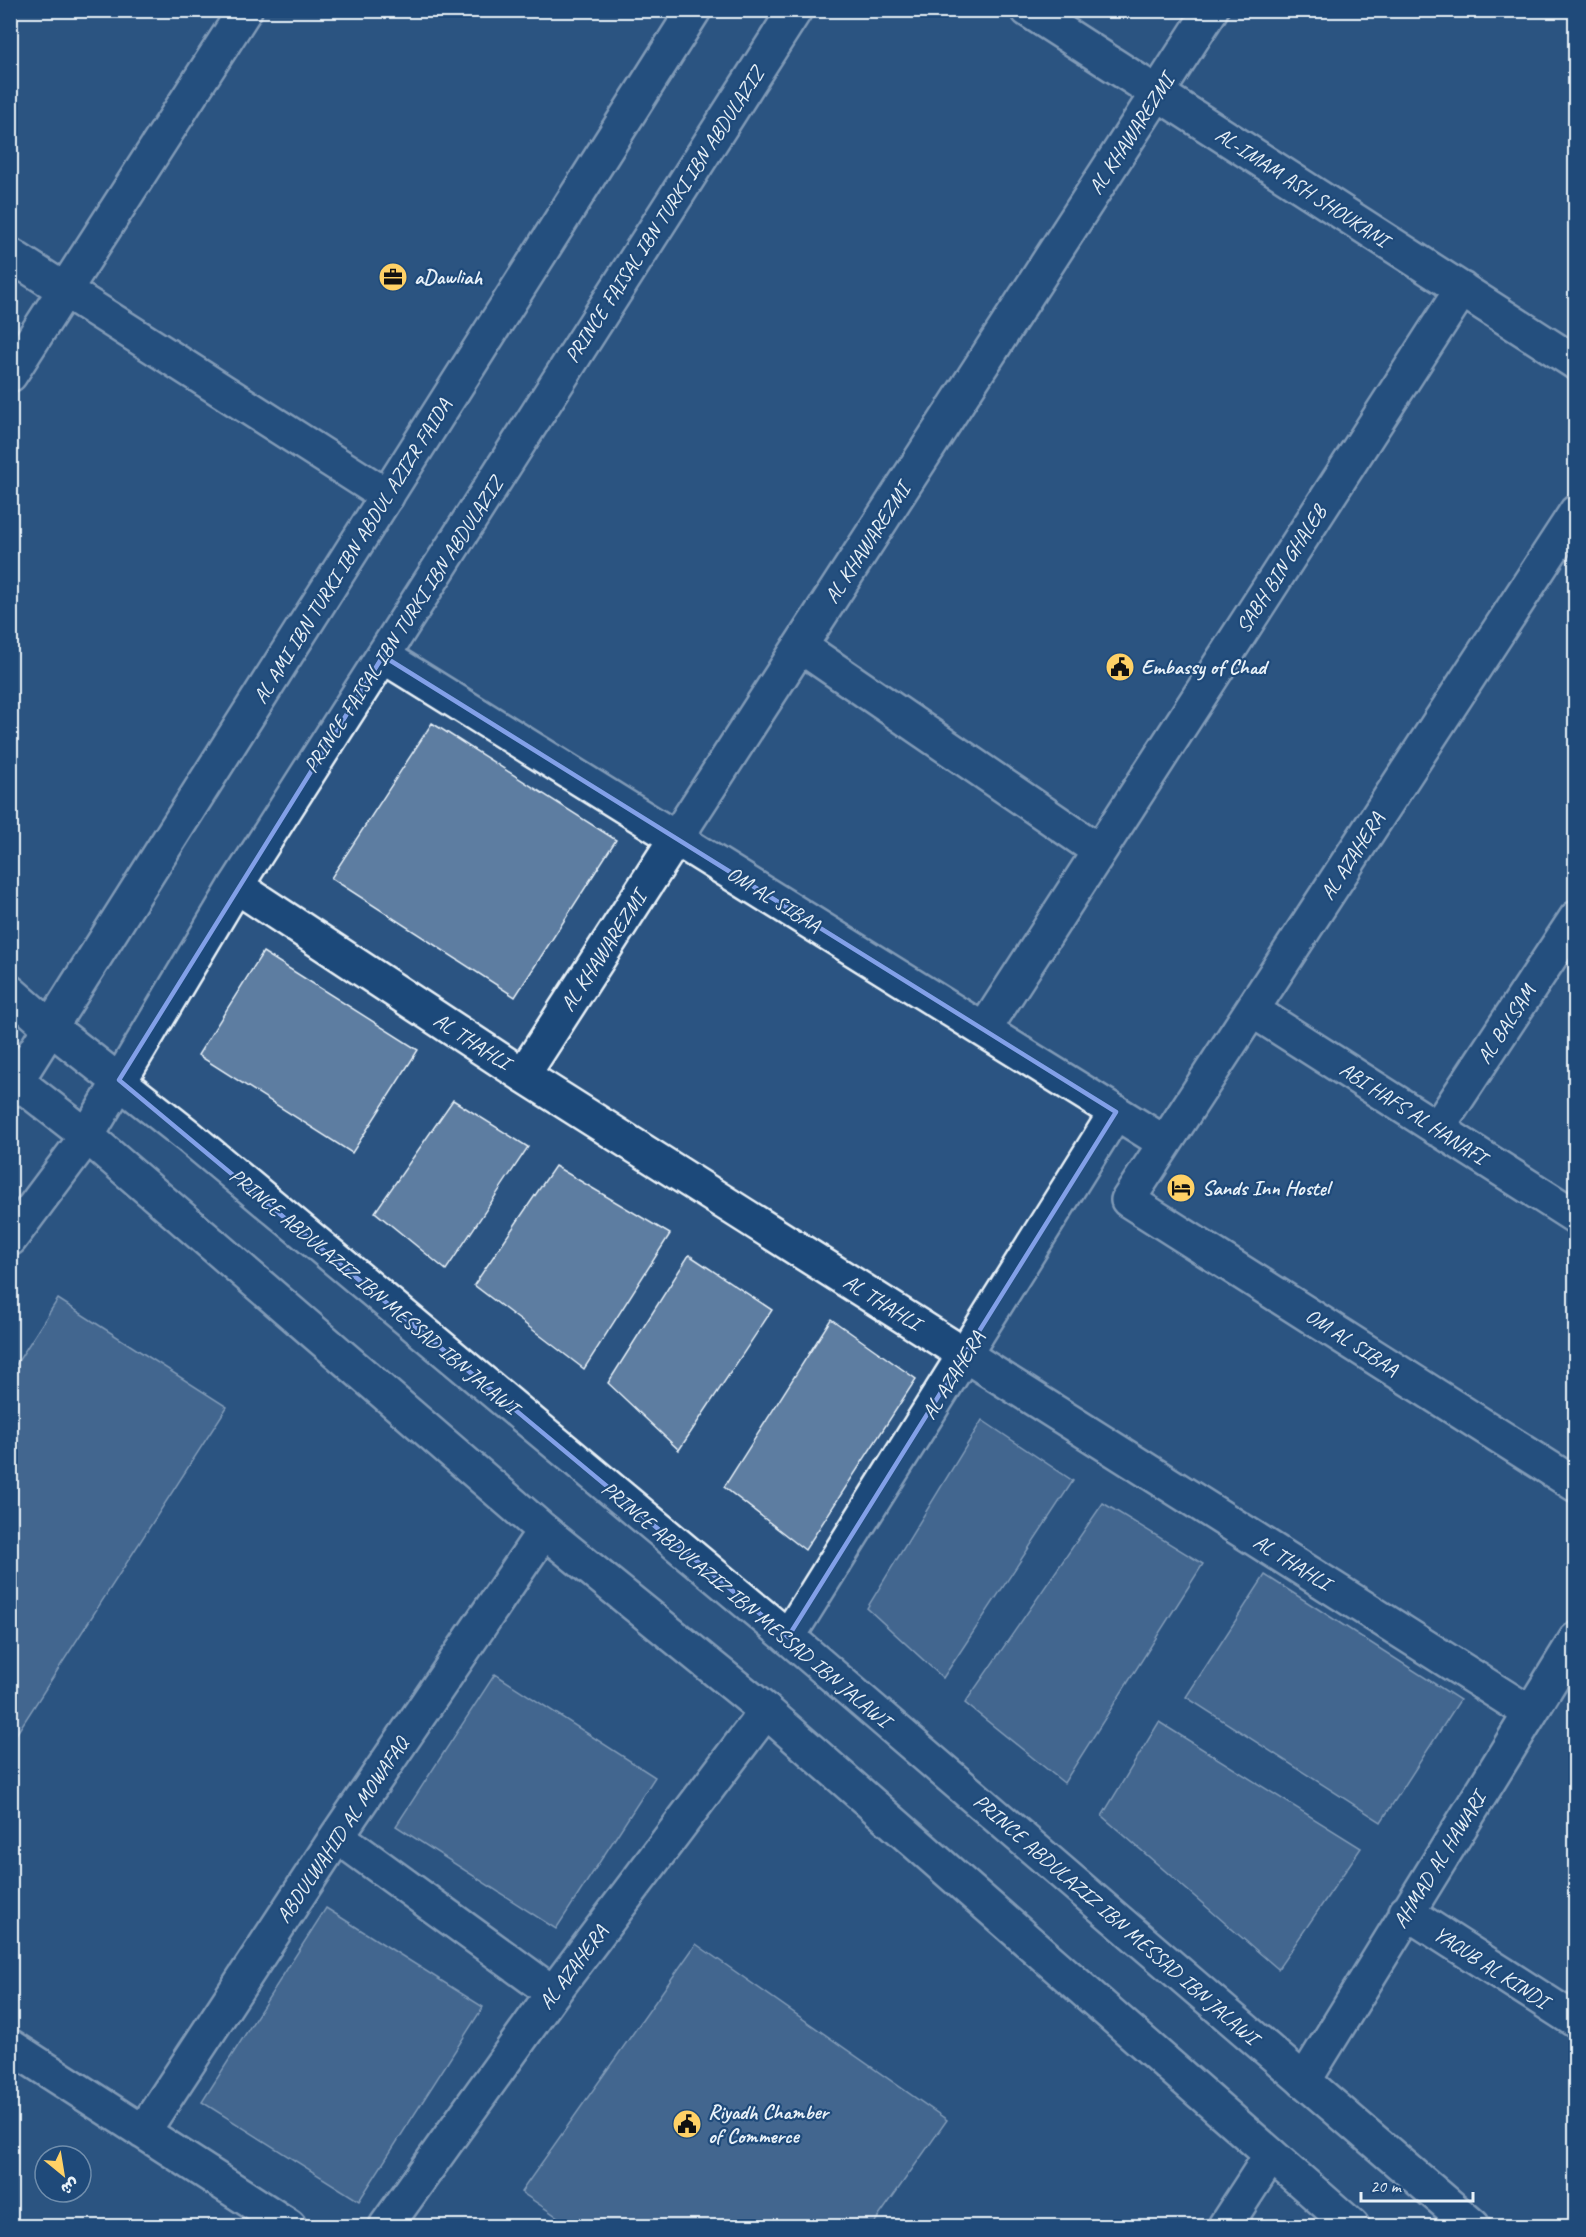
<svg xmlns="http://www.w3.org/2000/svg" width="1586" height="2237" viewBox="0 0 1586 2237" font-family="Caveat,'Playpen Sans Arabic',sans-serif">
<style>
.building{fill:#5d7da1;stroke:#e8f1f8;stroke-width:1.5}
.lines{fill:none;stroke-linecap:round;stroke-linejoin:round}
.minor-casing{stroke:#e8f1f8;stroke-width:38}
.major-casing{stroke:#e8f1f8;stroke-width:38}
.minor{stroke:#1f4a7a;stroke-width:33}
.major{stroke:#1f4a7a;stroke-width:33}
.marked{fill:none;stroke:#82a0e8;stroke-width:4.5;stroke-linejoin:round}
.labels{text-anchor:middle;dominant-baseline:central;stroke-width:4.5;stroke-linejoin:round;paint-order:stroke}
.street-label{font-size:21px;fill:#e8f1f8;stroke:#1f4a7a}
.poi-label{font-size:21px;font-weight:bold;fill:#e8f1f8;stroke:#1f4a7a;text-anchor:start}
</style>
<rect width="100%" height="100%" fill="#2b5482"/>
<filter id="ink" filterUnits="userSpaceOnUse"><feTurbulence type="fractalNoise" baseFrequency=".0167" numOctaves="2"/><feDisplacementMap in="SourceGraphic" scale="12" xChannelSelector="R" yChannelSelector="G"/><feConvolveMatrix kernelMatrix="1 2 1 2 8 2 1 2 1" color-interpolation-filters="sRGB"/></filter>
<g filter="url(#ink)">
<!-- building -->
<path class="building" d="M432 723 616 840 515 997 331 878Z
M263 952 418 1050 352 1153 198 1055Z
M453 1100 528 1147 446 1270 375 1212Z
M555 1166 670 1234 584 1369 474 1285Z
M689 1255 772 1310 679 1450 608 1383Z
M58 1299 227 1407 10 1744V1374Z
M831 1319 916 1379 805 1550 724 1487Z
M982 1420 1073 1481 943 1678 867 1608Z
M1103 1503 1203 1564 1064 1783 965 1703Z
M1265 1575 1460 1700 1381 1822 1186 1697Z
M495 1674 655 1777 556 1929 396 1826Z
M1159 1722 1361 1848 1278 1969 1102 1816Z
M326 1908 483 2007 359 2201 202 2102Z
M696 1944 947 2120 872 2226H571L521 2192Z"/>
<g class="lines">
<!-- minor casing -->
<g class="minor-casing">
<path id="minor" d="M1028 10 1576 363
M10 255 387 496
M10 375 245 10
M1576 512 1128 1200 1576 1485
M800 646 1099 851
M383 656 1165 1143
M236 886 523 1075 1530 1713
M1252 1010 1576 1217
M984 1030 1462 289
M523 1075 1211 10
M1437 1129 1576 918
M788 1637 1116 1112
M337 1836 553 1993
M1406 1912 1576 2021
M10 2046 289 2226
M1304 2081 1576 1639
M143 2132 337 1836 544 1531
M386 2226 553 1993 766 1711
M1225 2226 1271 2155"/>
</g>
<!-- major casing -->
<g class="major-casing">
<path id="major" d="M10 992 51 1028 187 1135 788 1637 1473 2226
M10 1076 87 1136 544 1531 766 1711 1352 2226
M10 1091 694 10
M10 1239 87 1136 236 886 795 10"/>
</g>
<!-- minor -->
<use href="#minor" class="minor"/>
<!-- major -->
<use href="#major" class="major"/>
</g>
</g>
<!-- marked area -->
<path d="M0 0H1586V2237H0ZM383 656 1116 1112 788 1637 119 1080Z" fill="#2b5482" fill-opacity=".55" fill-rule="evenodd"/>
<path class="marked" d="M383 656 1116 1112 788 1637 119 1080Z"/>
<!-- icons -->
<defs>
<g id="office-disc" transform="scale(1.5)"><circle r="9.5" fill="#ffd166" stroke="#1f4a7a"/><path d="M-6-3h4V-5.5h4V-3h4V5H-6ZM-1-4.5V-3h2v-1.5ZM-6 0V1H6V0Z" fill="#111"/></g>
<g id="civic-disc" transform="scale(1.5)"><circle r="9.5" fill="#ffd166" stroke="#1f4a7a"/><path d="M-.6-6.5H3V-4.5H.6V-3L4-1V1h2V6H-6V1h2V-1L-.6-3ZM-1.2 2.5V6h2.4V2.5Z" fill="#111"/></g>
<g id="hotel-disc" transform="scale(1.5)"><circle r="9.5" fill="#ffd166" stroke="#1f4a7a"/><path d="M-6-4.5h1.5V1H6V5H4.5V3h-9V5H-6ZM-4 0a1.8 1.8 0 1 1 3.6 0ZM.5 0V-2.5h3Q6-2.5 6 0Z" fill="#111"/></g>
</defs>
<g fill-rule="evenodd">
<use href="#office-disc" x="393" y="277"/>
<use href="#civic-disc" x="1120" y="667"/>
<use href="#hotel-disc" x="1181" y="1188"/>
<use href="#civic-disc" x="687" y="2124"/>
</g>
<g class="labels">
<!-- street labels -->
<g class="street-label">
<text transform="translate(1131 134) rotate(-57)">AL KHAWAREZMI</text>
<text transform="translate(1302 187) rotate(33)">AL-IMAM ASH SHOUKANI</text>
<text transform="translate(664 215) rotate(-57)">PRINCE FAISAL IBN TURKI IBN ABDULAZIZ</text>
<text transform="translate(867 543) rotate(-57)">AL KHAWAREZMI</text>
<text transform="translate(352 551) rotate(-58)">AL AMI IBN TURKI IBN ABDUL AZIZR FAIDA</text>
<text transform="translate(1281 569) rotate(-57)">SABH BIN GHALEB</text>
<text transform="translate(403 625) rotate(-57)">PRINCE FAISAL IBN TURKI IBN ABDULAZIZ</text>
<text transform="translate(1352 856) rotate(-57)">AL AZAHERA</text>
<text transform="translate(774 899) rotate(32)">OM AL SIBAA</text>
<text transform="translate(603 951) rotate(-57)">AL KHAWAREZMI</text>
<text transform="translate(1506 1024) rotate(-57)">AL BALSAM</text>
<text transform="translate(472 1041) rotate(33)">AL THAHLI</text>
<text transform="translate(1413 1113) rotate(33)">ABI HAFS AL HANAFI</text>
<text transform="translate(374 1291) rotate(40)">PRINCE ABDULAZIZ IBN MESSAD IBN JALAWI</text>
<text transform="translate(882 1302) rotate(32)">AL THAHLI</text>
<text transform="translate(1352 1342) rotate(33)">OM AL SIBAA</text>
<text transform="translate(953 1375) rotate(-58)">AL AZAHERA</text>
<text transform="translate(1292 1562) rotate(32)">AL THAHLI</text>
<text transform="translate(746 1604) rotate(40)">PRINCE ABDULAZIZ IBN MESSAD IBN JALAWI</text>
<text transform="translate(342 1830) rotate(-56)">ABDULWAHID AL MOWAFAQ</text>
<text transform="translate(1439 1860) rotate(-58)">AHMAD AL HAWARI</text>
<text transform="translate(1116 1919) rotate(41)">PRINCE ABDULAZIZ IBN MESSAD IBN JALAWI</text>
<text transform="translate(573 1967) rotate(-53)">AL AZAHERA</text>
<text transform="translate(1491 1967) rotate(33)">YAQUB AL KINDI</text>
</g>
<!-- poi labels -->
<g class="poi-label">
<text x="414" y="277">aDawliah</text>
<text x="1141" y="667">Embassy of Chad</text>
<text x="1202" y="1188">Sands Inn Hostel</text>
<text x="708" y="2112">Riyadh Chamber<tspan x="708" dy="24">of Commerce</tspan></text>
</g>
</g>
<!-- margin -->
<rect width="1586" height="2237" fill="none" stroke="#1f4a7a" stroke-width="36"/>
<rect x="18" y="18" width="1550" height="2201" fill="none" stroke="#e8f1f8" stroke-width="2" filter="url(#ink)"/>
<!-- north arrow -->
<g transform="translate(63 2174) rotate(150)"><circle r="28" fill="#1f4a7a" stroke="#6f8dac" stroke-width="1.5"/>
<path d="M0-4.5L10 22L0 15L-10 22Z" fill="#ffd166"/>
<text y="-9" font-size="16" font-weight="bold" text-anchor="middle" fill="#e8f1f8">ش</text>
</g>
<!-- scale -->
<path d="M1361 2192v9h112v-9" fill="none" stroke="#e8f1f8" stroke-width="3"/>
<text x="1370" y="2192" font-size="18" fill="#e8f1f8" stroke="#1f4a7a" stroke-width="4.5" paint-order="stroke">20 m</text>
</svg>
